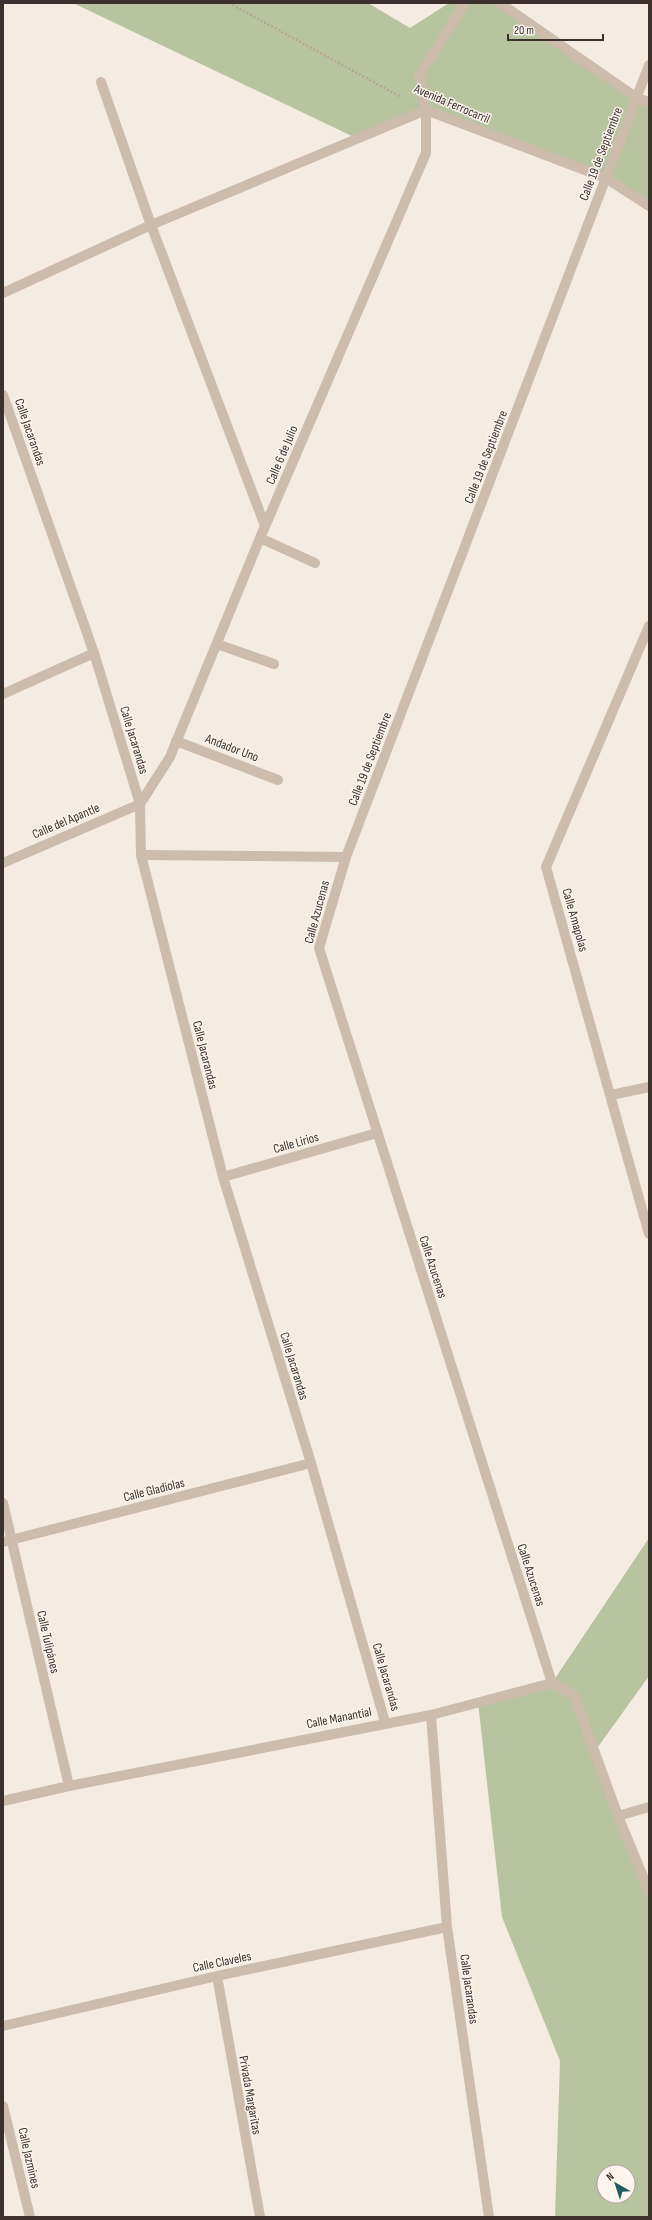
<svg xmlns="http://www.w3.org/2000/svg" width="652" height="2220" viewBox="0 0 652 2220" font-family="'Sofia Sans Condensed',sans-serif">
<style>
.green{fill:#b8c4a0;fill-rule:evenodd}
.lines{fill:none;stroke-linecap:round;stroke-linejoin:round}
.path{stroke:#b9a596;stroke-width:2.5;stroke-dasharray:2 2;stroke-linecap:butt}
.lane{stroke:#cdbbac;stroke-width:10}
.street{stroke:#cdbbac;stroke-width:10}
.labels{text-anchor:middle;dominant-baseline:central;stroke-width:3;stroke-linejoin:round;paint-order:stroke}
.street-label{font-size:13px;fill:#3b302b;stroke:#fbf5ee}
</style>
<rect width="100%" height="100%" fill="#f4ebe1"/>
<!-- green -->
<path class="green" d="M73 3H368L410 28 449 3H500L649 102V206L606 178 426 110 358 139Z
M649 1538V1676L595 1751 649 1891V2217H555L560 2061 502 1917 478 1702 552 1683ZM604 2172H628V2196H604Z"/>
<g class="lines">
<!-- path -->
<path class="path" d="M229 3 401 97"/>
<!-- lane -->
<path class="lane" d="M141 855 346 857"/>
<!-- street -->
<path class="street" d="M500 3 637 98 649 102
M101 82 151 225 265 526
M426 110 606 178 649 206
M3 293 151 225 426 110
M3 395 94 653 140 804 141 855 223 1177 311 1463 385 1722
M260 538 315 563
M649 626 546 867 649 1234
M217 644 274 664
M3 694 94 653
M176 741 278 780
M3 863 140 804 170 757 260 538 426 153V110L419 76 465 3
M611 1095 649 1087
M223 1177 377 1133
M3 1503 69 1786
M3 1542 311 1463
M552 1683 319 948 346 857 649 65
M431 1715 447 1927 489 2217
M3 1801 69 1786 431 1715 552 1683 574 1695 618 1816 649 1891
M618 1816 649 1807
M217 1976 260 2217
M3 2026 217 1976 447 1927
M3 2106 30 2217"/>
</g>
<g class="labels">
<!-- street labels -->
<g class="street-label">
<text transform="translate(452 104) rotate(23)">Avenida Ferrocarril</text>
<text transform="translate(601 154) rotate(-69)">Calle 19 de Septiembre</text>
<text transform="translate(30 432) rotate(71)">Calle Jacarandas</text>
<text transform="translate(282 455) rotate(-67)">Calle 6 de Julio</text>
<text transform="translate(486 457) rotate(-69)">Calle 19 de Septiembre</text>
<text transform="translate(134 740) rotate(73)">Calle Jacarandas</text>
<text transform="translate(232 748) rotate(21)">Andador Uno</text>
<text transform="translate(370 759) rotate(-69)">Calle 19 de Septiembre</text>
<text transform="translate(66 821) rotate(-23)">Calle del Apantle</text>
<text transform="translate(317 912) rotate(-75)">Calle Azucenas</text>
<text transform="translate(575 920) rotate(74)">Calle Amapolas</text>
<text transform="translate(205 1055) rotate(76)">Calle Jacarandas</text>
<text transform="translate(296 1143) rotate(-16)">Calle Lirios</text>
<text transform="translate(433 1267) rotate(72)">Calle Azucenas</text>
<text transform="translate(294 1366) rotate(73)">Calle Jacarandas</text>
<text transform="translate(154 1490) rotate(-14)">Calle Gladiolas</text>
<text transform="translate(531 1575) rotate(72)">Calle Azucenas</text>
<text transform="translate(48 1642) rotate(77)">Calle Tulipánes</text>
<text transform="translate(386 1677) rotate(74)">Calle Jacarandas</text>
<text transform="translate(339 1718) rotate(-11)">Calle Manantial</text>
<text transform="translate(222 1962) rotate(-12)">Calle Claveles</text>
<text transform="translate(469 1989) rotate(82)">Calle Jacarandas</text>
<text transform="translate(250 2095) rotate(80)">Privada Margaritas</text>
<text transform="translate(29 2158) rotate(77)">Calle Jazmines</text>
</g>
</g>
<!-- border -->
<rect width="652" height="2220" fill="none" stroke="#3b302b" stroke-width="8"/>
<!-- north arrow -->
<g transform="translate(616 2184) rotate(321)"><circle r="19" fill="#fbf5ee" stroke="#aea6a0"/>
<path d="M0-3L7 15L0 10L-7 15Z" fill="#1f5a5e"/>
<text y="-6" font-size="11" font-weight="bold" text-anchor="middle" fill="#3b302b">N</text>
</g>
<!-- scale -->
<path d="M508 34v6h95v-6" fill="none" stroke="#3b302b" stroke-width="2"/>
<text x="514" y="34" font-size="12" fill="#3b302b" stroke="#fbf5ee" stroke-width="3" paint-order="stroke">20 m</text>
</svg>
